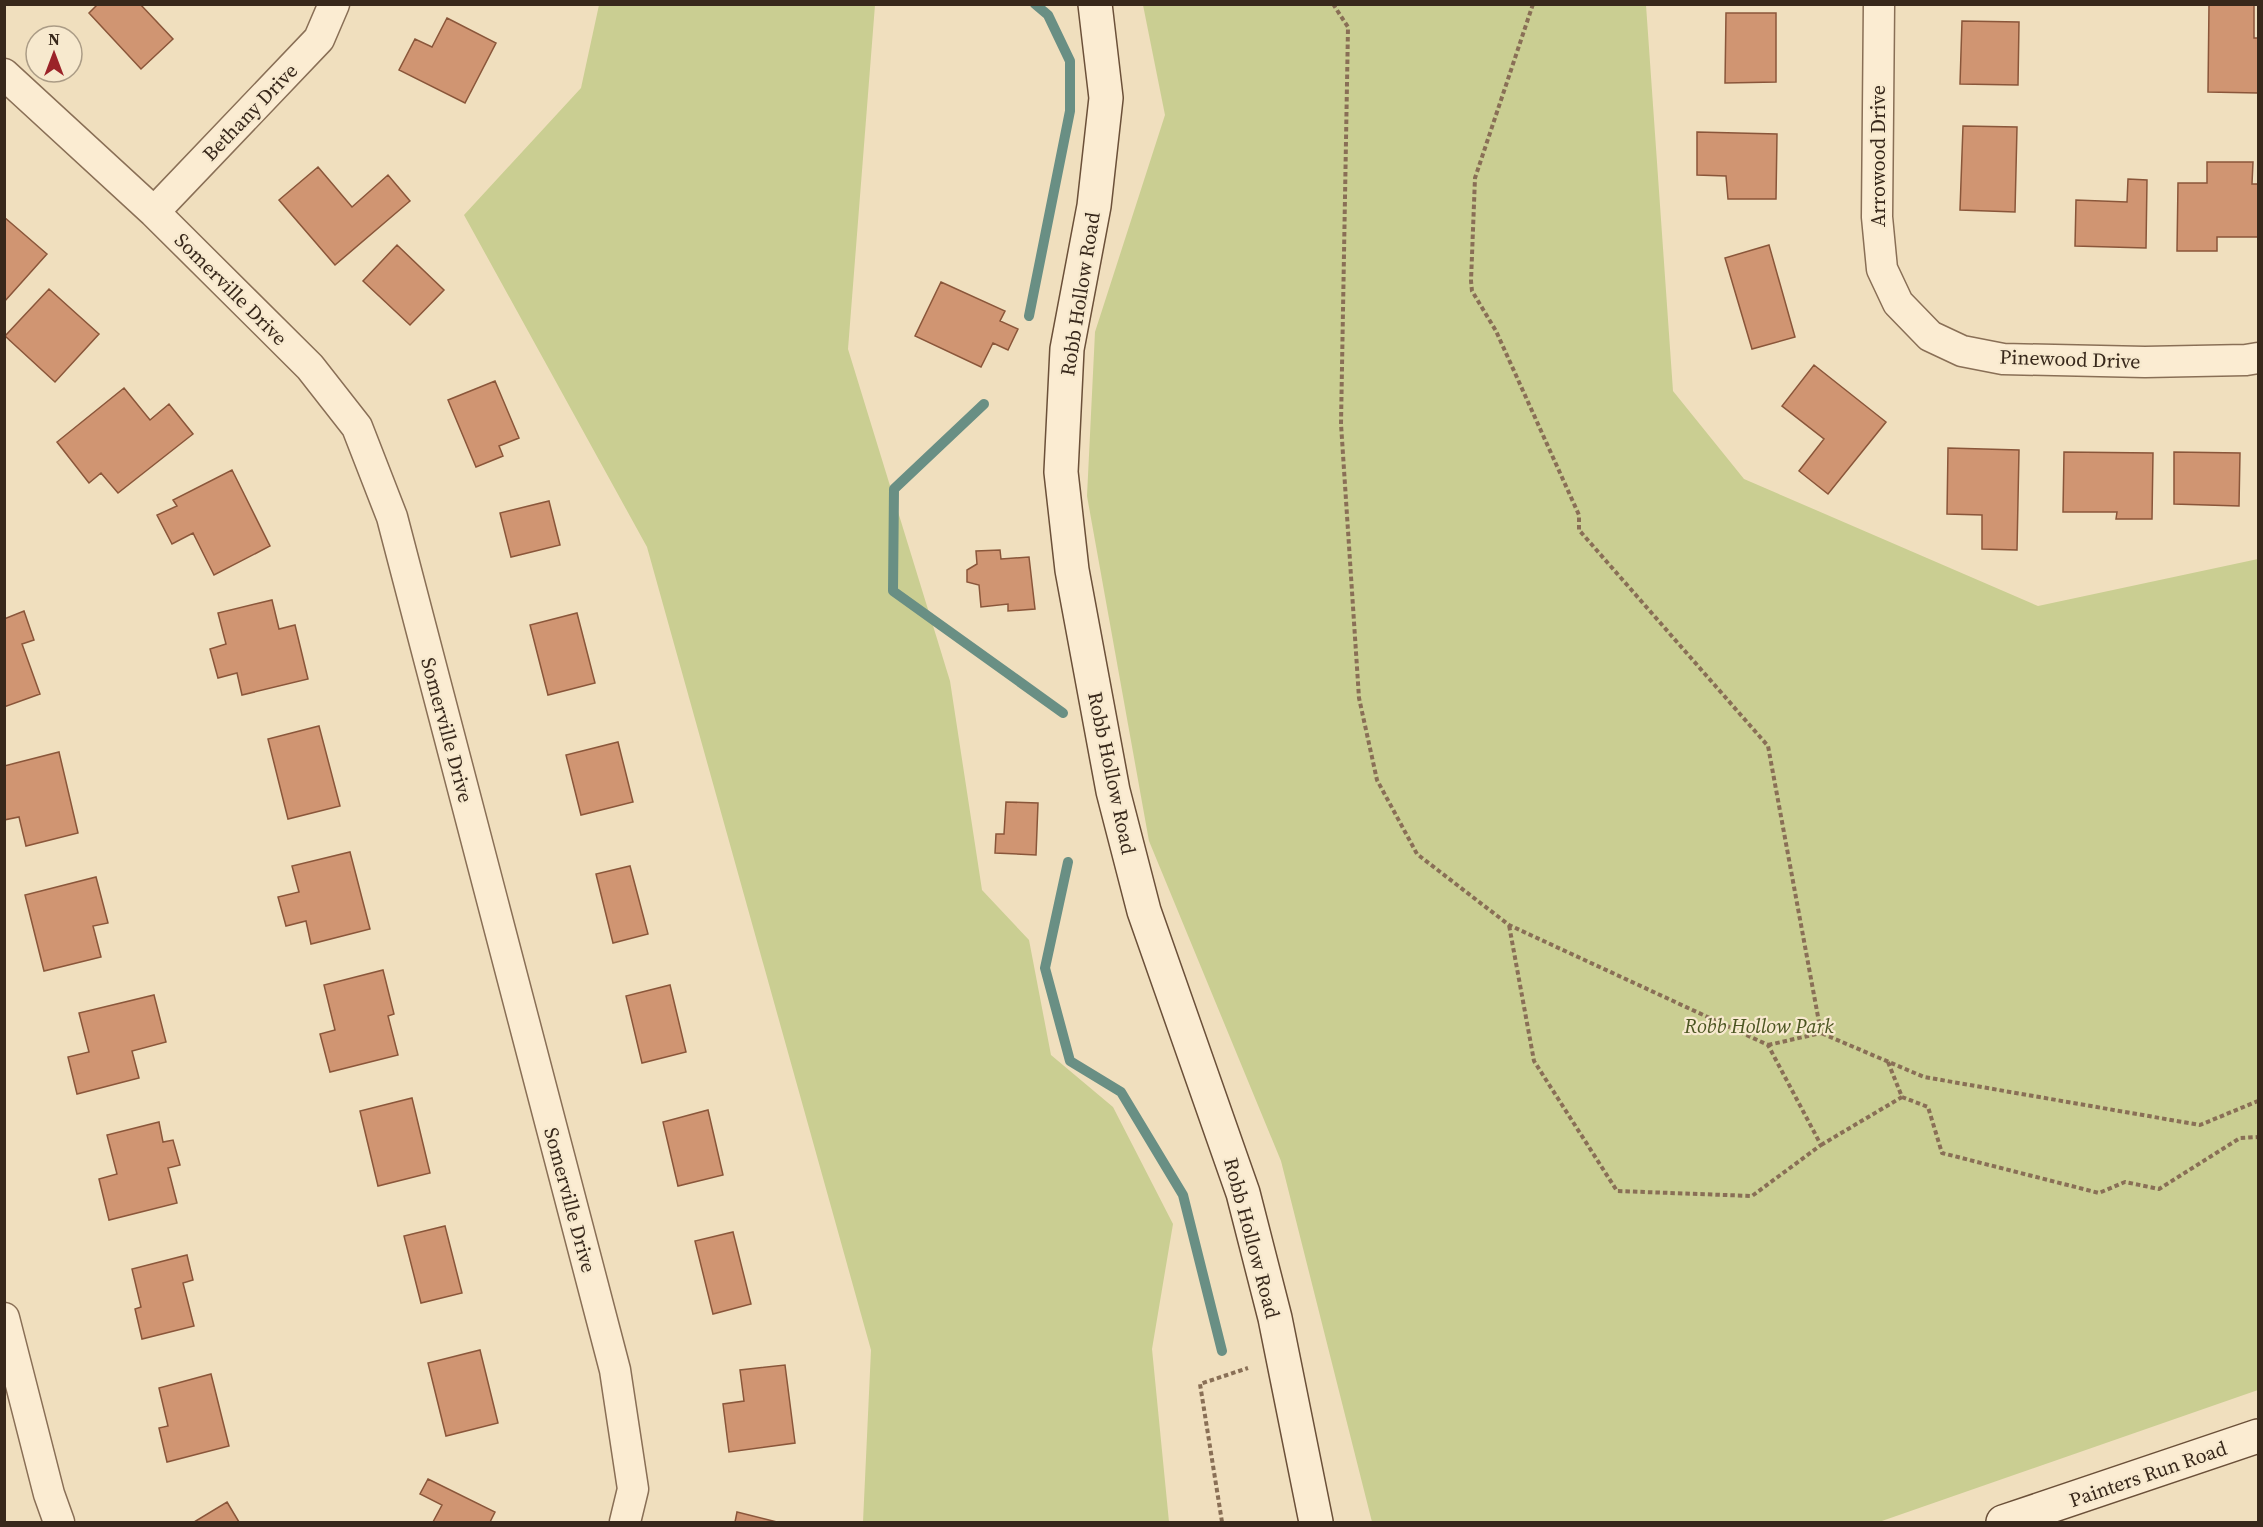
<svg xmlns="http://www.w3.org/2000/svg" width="2263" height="1527" viewBox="0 0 2263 1527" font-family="'Source Serif 4',serif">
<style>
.green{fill:#cace92}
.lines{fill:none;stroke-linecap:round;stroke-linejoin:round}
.stream{stroke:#698f84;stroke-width:10}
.building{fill:#d09572;stroke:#8a563a;stroke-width:1.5}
.street-casing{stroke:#896f56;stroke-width:33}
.secondary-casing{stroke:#6b5039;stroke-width:36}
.path{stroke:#896f56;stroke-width:4;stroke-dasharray:4.5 3;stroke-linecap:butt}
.street{stroke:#fbecd2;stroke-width:30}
.secondary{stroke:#fbecd2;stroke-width:33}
.labels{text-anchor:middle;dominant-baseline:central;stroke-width:4.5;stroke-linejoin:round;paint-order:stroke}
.street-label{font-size:20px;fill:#38281b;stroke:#f7e9ce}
.park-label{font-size:20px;font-style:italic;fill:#4b5521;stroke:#f7e9ce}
</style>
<rect width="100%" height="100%" fill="#f0dfbe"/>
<!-- green -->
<path class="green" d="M599 5H875L848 349 950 681 982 890 1029 940 1051 1055 1113 1107 1173 1224 1152 1349 1169 1522H863L871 1350 647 547 464 215 581 88Z
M1143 5H1646L1673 391 1744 479 2038 606 2258 559V1390L1879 1522H1372L1281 1161 1149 841 1087 496 1095 332 1165 115Z"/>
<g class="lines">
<!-- stream -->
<path class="stream" d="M1029 316 1070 111V61L1048 15 1035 4
M984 404 894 489 893 591 1063 713
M1068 862 1045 968 1070 1061 1121 1092 1183 1195 1222 1351"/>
</g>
<!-- building -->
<path class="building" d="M98 4H140L173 39 141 69 89 13Z
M2209 4H2254V38H2258V93L2208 92Z
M1726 13H1776V82L1725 83Z
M447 18 496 43 465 103 399 70 415 39 432 47Z
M1962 21 2019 22 2018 85 1960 84Z
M1963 126 2017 127 2015 212 1960 210Z
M1697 132 1777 134 1776 199H1728L1726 176 1697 175Z
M2207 162H2253L2252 184H2258V237H2217V251H2177L2178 183H2207Z
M318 167 352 207 388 175 410 201 335 265 279 200Z
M2128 179 2147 180 2146 248 2075 246 2076 200 2127 202Z
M4 217 47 254 4 302Z
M397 245 444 290 410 325 363 281Z
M1769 245 1795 337 1752 349 1725 258Z
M941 282 1005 311 1000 321 1018 329 1008 350 993 343 981 367 915 336Z
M49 289 99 334 55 382 5 336Z
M1814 365 1886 422 1828 494 1799 471 1824 439 1782 406Z
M495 381 519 438 499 446 503 456 476 467 448 400Z
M124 388 150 420 169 404 193 434 118 493 101 473 89 483 57 442Z
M1948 448 2019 450 2017 550 1982 549V515L1947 514Z
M2064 452 2153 453 2152 519H2116L2117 512H2063Z
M2174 452 2240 453 2239 506 2174 504Z
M232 470 270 546 214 575 193 533 172 544 157 515 177 506 173 500Z
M549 501 560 545 511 557 500 513Z
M1000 550 1001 559 1029 557 1035 609 1008 611V604L981 607 979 585 967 582V570L977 564 976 551Z
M272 600 279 629 295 625 308 679 242 695 237 673 218 678 210 649 226 644 218 613Z
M24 611 34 640 22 644 40 694 4 707V619Z
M577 613 595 683 548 695 530 625Z
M319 726 340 806 288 819 268 739Z
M618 742 633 802 581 815 566 755Z
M59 752 78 833 26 846 19 817 4 820V766Z
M1006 802 1038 803 1036 855 995 853 996 834H1004Z
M350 852 370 929 311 944 306 921 286 926 278 897 299 892 292 866Z
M630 866 648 934 613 943 596 874Z
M96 877 108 923 93 926 101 957 44 971 25 895Z
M383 970 394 1014 388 1016 398 1055 330 1072 320 1034 335 1030 324 985Z
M670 985 686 1052 642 1063 626 996Z
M154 995 166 1042 132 1051 139 1078 77 1094 68 1057 89 1052 79 1013Z
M412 1098 430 1173 378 1186 360 1111Z
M708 1110 723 1175 678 1186 663 1122Z
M159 1122 163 1142 173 1140 180 1165 168 1168 177 1203 109 1220 99 1179 117 1174 107 1135Z
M445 1226 462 1293 421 1303 404 1236Z
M733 1232 751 1304 713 1314 695 1241Z
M187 1255 193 1280 183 1283 194 1326 142 1339 135 1309 141 1307 132 1269Z
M480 1350 498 1423 446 1436 428 1363Z
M785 1365 795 1443 729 1452 723 1404 744 1401 740 1370Z
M211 1374 229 1446 167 1462 159 1428 168 1426 159 1388Z
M428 1479 495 1512 490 1522H433L442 1505 420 1494Z
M227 1502 239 1522H194Z
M737 1512 777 1522H735Z"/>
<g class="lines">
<!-- street casing -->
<g class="street-casing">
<path id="street" d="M1879 4 1877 217 1882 269 1898 303 1930 336 1962 351 2003 359 2145 362 2246 360 2258 358
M4 74 154 212 310 367 357 427 392 517 615 1370 633 1489 625 1522
M154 212 319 39 334 4
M4 1318 49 1494 59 1522"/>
</g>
<!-- secondary casing -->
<g class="secondary-casing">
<path id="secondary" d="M1095 4 1106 98 1094 206 1067 349 1061 472 1072 570 1113 791 1144 911 1243 1193 1275 1318 1316 1522
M2003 1522 2258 1436"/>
</g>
<!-- path -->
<path class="path" d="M1333 4 1348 27 1341 424 1359 698 1377 780 1417 854 1509 925 1768 1045 1821 1145 1752 1196 1617 1191 1534 1061 1509 925
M1533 4 1475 178 1471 281 1472 291 1496 331 1579 515V530L1768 746 1821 1033 1924 1077 2200 1125 2258 1101
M1768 1045 1821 1033
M1888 1062 1902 1097 1928 1107 1942 1153 2099 1193 2125 1182 2159 1189 2240 1138 2258 1137
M1821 1145 1902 1097
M1222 1522 1200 1384 1248 1368"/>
<!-- street -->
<use href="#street" class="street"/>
<!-- secondary -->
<use href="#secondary" class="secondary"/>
</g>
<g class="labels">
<!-- street labels -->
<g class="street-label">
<text transform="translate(250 112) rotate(-46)">Bethany Drive</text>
<text transform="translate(1878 156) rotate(-90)">Arrowood Drive</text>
<text transform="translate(231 289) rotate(45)">Somerville Drive</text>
<text transform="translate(1080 294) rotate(-81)">Robb Hollow Road</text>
<text transform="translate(2070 359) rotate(2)">Pinewood Drive</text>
<text transform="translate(447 730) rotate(75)">Somerville Drive</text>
<text transform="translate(1112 773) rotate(78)">Robb Hollow Road</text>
<text transform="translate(570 1200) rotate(75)">Somerville Drive</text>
<text transform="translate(1252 1238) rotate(75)">Robb Hollow Road</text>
<text transform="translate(2148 1474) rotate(-19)">Painters Run Road</text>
</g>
<!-- park labels -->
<g class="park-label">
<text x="1759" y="1026">Robb Hollow Park</text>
</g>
</g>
<!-- border -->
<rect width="2263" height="1527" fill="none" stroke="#38281b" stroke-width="12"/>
<!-- north arrow -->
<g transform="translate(54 54)"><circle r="28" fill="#f7e9ce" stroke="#ab9c86" stroke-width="1.5"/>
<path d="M0-4.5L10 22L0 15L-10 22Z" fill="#9b2329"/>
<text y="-9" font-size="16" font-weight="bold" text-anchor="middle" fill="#38281b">N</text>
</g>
</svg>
